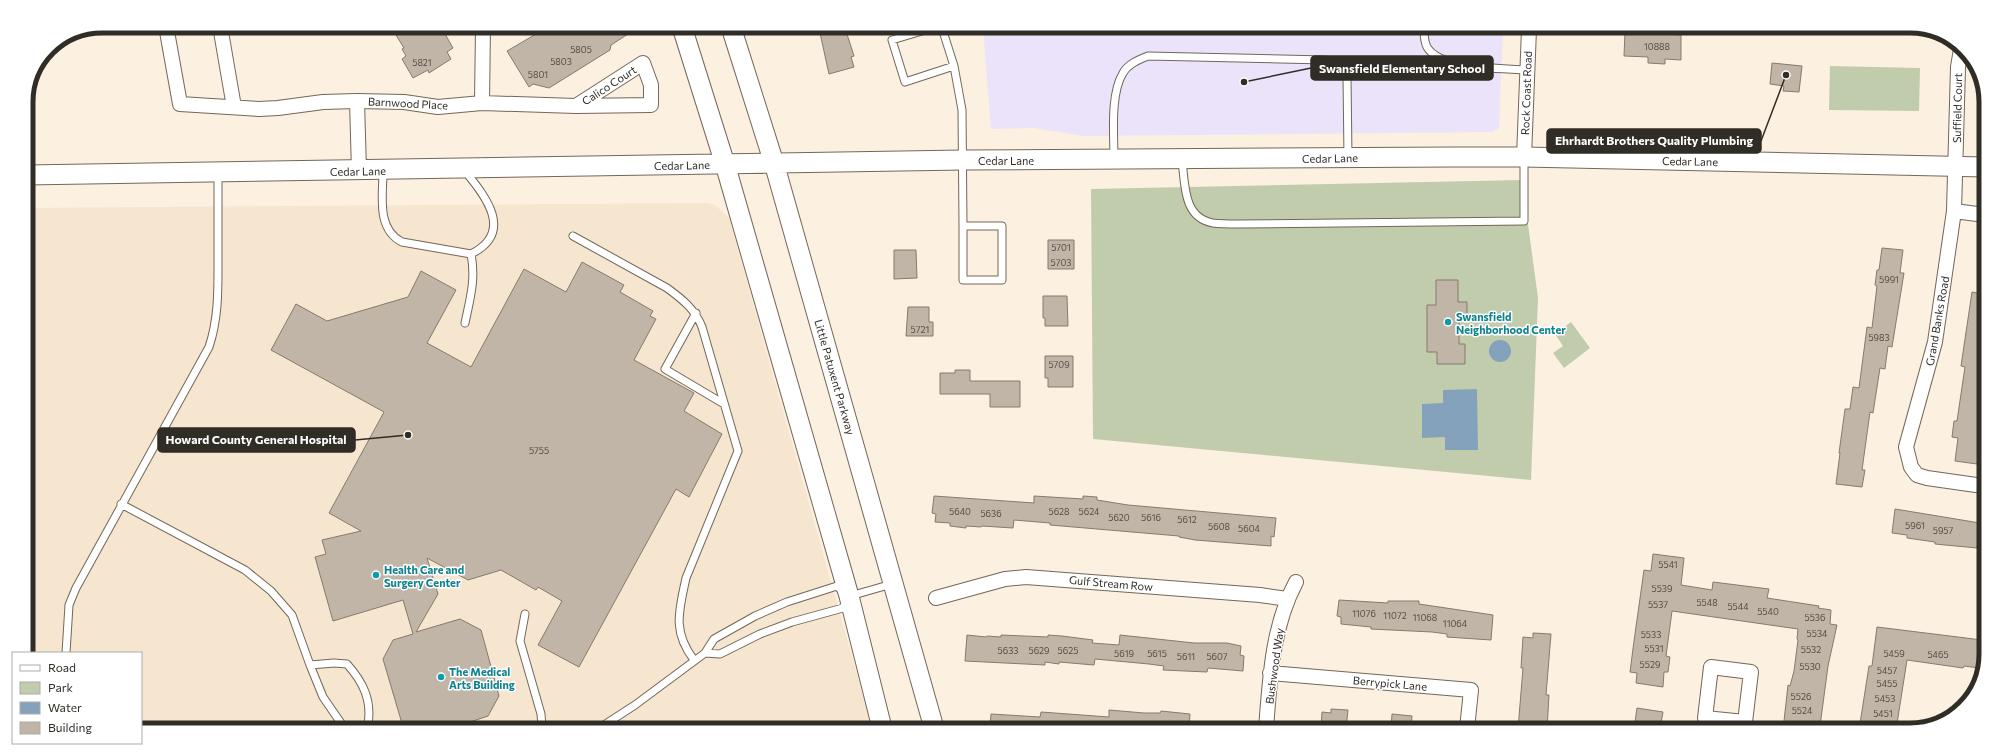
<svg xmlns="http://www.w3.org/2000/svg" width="2012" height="756" viewBox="0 0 2012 756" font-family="Commissioner,sans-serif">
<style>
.built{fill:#f6e5cf}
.education{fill:#ebe3f9}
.green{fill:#c1ccad}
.water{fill:#84a2bb}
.building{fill:#c0b5a6;stroke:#857b6c}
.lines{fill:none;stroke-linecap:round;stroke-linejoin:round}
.lane-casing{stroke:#726759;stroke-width:9}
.street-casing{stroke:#726759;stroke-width:16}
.secondary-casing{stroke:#726759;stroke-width:21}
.lane{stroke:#fff;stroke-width:7}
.street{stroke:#fff;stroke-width:14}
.secondary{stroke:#fff;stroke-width:19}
.culture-dot{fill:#0f9aa8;stroke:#fff;stroke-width:1.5}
.labels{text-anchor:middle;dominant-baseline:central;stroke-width:3;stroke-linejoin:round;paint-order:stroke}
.number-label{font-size:9px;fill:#544e46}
.street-label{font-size:11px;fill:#302c26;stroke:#fff}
.culture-label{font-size:11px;font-weight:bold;fill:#0d838f;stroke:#fff;text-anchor:start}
.rim{fill:none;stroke:#302c26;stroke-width:5}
.leader{fill:none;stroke:#302c26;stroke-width:1.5}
.callout-dot{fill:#302c26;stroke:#fff;stroke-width:1.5}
.callout{fill:#302c26;stroke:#302c26;stroke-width:1.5}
.callout-label{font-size:12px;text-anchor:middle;font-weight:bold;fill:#fff}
</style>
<rect width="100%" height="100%" fill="#fcf0e0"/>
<!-- built -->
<path class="built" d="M706 203 715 205 729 218 872 728 141 726V653H26V208Z"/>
<!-- education -->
<path class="education" d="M983 28 1503 29 1499 128 1492 132 1083 136 1034 128 991 129Z"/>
<!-- green -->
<path class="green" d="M1830 66 1920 68 1919 111 1829 110Z
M1522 180 1538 298 1531 480 1093 439 1091 189Z
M1571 322 1590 348 1564 368 1553 353 1563 346 1555 334Z"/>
<!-- water -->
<path class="water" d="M1489 351a11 11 0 1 1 22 0a11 11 0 1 1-22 0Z
M1477 389 1478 450H1445V437L1422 438V404L1443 403V390Z"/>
<!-- building -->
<path class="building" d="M391 27H441L453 48 447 52 451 59 429 73 428 70 413 78 402 59 406 56 402 49 404 48Z
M548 27H639L611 45 610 50 549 88 533 84 529 87 507 51Z
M840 28H845L854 56 851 57 854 67 829 74 820 33Z
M1625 32 1681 35V60L1665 59V64L1648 63V57L1624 56Z
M1772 63 1802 66 1799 92 1783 91 1784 86 1770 84Z
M1048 240H1074V269H1048Z
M1882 248 1903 250 1900 273H1904L1892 347 1888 346 1885 369 1880 368 1873 413 1870 412 1862 470H1865L1862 487 1836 484 1840 453H1839L1845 409H1850L1853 387 1859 388 1867 327 1872 328 1877 286 1875 285 1877 270H1879Z
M894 250H916L917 278 894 279Z
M582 262 624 285 620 292 653 311 650 316 656 319 634 360 694 393 684 411 722 434 689 497 676 489 579 667 538 645 562 601 538 587 536 590 501 570 468 580 427 558 438 594 416 632 460 619 481 630 499 696 488 716 455 727H403L383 659 393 640 413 634 403 600 333 621 315 557 326 554 322 540 361 531 329 513 384 412 271 350 296 304 327 321 408 297 421 271 456 290 427 343 471 367 524 269 566 292Z
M1436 280H1458V302H1467V315H1459V344H1465V364H1437V352H1427V305H1436Z
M1972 292 1984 294V362L1981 386H1984V425L1977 464 1955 461 1958 438 1952 437 1954 421H1957L1965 367 1961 366Z
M1043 296H1067L1068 326H1045V318H1043Z
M908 307H929V322H933V336H906Z
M1045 356H1073V387H1048V378H1045Z
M955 370H970V381H1020V407H990V394H940V373H955Z
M934 496 1034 503V496L1083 499V496L1097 497V500L1128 505 1276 518 1274 537 1271 536V546L1195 540 1179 537V536L1050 525V523L1014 520 1013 528 982 526 981 527 966 526V528L950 526V523L935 522 936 514 932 513Z
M1895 509 1980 523 1977 548 1935 544V542L1907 538V535L1892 533Z
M1653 554 1684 558 1681 585 1712 590 1713 582 1769 589 1767 598 1819 606 1818 608 1831 610 1830 624 1837 625 1828 666 1820 726 1814 725 1813 730H1783L1788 685 1790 686 1794 671 1798 640 1797 639 1798 629 1672 611 1666 656 1670 657 1668 672H1664L1663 687 1636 683 1637 673 1630 672 1634 641 1644 570 1651 571Z
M1339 600 1388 603V601H1419V604L1493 615 1491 640 1447 637V634L1432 632 1371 629V627L1341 624V617L1337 616Z
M1877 627 1982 640V666H1979V668L1964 666 1963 668 1907 660 1896 730H1859L1869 666H1872Z
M1533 633 1551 634 1546 695H1549L1547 729H1518L1523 668H1521L1523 637 1533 638Z
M967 635 986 637 987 636 1001 637V635L1048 637V635L1062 636 1093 640 1092 643 1119 645 1120 635 1194 643H1227L1241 646 1240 655 1244 656 1243 671 1208 668 1207 672 1163 670 1164 666 1149 664 1095 659 1094 665 1059 662V664L1045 662V665L965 661Z
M1637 708 1663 712 1660 729H1634Z
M1331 709 1348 710 1346 729H1321L1322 712 1331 713Z
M1109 710 1144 713H1160L1161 711 1190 714 1189 728H992L990 726 991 714 1040 717 1041 712 1109 717Z
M1392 714 1412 716 1411 729H1391Z"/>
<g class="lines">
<!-- lane casing -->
<g class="lane-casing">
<path id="lane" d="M932 28 892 40 905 82 954 66
M942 28 954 66 962 110 963 226H1002V280H963V226
M1424 29C1424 35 1424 41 1427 47 1440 70 1503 68 1527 70
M1114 159C1114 135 1110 94 1123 73 1128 64 1138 60 1148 56L1326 60 1342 67 1347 76 1348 158
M1182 160C1185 184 1183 218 1213 223 1221 224 1230 224 1238 224L1524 221V157
M383 171C383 195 376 229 402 242L471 254C515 232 485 196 465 171
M573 236 667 288C682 299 695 309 702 327L738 451 686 578C679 611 672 631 694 660
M696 313 665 369 724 404
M465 323C470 299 476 279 471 254
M121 504 245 570 271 591 292 615 310 665 323 697 343 726
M850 596 892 584
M525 614 520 641 541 714 542 727
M66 653 69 605 76 588 209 347C219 317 218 287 218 256 218 228 218 200 218 172
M705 653 720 654 760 634 792 622 843 608 846 600
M310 665 334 663 347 664C363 682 372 700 368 724L363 727
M601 727 635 705 705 653 714 639 755 616 787 602 837 586 842 591"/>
</g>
<!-- street casing -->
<g class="street-casing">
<path id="street" d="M166 26 180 104 259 109 278 108 323 102 357 101 404 102 438 107 482 103 576 106 651 105V85L643 63 576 106
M220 26 234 107
M1961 49 1958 67 1954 211 1935 342 1906 447 1911 467 1917 475 1927 478 1983 486
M357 101 359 171
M482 103 483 27
M1524 157 1529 29
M1954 211 1985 215
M936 598 1005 579 1026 577 1260 595 1287 599
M1711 667 1751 672 1745 722 1705 718Z
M1270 673 1471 690 1467 729
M1266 729C1270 678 1272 627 1296 582"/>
</g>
<!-- secondary casing -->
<g class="secondary-casing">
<path id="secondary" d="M682 27 725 164 849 596 882 728
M731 27 774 163 934 728
M26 175 963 160 1454 157H1524L1985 167"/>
</g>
<!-- lane -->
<use href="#lane" class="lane"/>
<!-- street -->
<use href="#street" class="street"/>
<!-- secondary -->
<use href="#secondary" class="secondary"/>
</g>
<!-- markers -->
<g class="culture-dot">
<circle cx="1448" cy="322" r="4"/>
<circle cx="376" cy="575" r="4"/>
<circle cx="441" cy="677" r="4"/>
</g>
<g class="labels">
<!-- number labels -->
<g class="number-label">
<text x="1657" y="46">10888</text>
<text x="581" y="49">5805</text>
<text x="561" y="61">5803</text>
<text x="422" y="62">5821</text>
<text x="538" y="74">5801</text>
<text x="1061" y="247">5701</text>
<text x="1061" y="262">5703</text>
<text x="1889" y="279">5991</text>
<text x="920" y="329">5721</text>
<text x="1879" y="337">5983</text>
<text x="1059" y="364">5709</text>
<text x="539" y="450">5755</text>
<text x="960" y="511">5640</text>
<text x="1059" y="511">5628</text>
<text x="1089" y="511">5624</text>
<text x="991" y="513">5636</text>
<text x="1119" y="517">5620</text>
<text x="1151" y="517">5616</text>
<text x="1187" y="519">5612</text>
<text x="1915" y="525">5961</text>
<text x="1219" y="526">5608</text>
<text x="1249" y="528">5604</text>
<text x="1943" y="530">5957</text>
<text x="1668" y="564">5541</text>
<text x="1662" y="588">5539</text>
<text x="1707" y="602">5548</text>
<text x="1658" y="604">5537</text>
<text x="1738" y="606">5544</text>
<text x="1768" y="611">5540</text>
<text x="1364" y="613">11076</text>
<text x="1395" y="615">11072</text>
<text x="1425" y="617">11068</text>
<text x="1815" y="617">5536</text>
<text x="1455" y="623">11064</text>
<text x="1817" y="633">5534</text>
<text x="1651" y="634">5533</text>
<text x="1654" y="648">5531</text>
<text x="1811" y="649">5532</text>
<text x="1008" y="650">5633</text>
<text x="1039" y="650">5629</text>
<text x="1068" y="650">5625</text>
<text x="1124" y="653">5619</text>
<text x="1157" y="653">5615</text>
<text x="1894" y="653">5459</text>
<text x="1938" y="654">5465</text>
<text x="1186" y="656">5611</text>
<text x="1217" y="656">5607</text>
<text x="1650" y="664">5529</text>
<text x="1810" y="666">5530</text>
<text x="1887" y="670">5457</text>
<text x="1887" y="683">5455</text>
<text x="1801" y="696">5526</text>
<text x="1885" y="698">5453</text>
<text x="1802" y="710">5524</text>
<text x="1883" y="713">5451</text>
</g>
<!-- street labels -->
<g class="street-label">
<text transform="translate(609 85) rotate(-33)">Calico Court</text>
<text transform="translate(1526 93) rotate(-88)">Rock Coast Road</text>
<text transform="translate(408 103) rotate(3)">Barnwood Place</text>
<text transform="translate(1957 108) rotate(-89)">Suffield Court</text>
<text transform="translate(1330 158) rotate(-1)">Cedar Lane</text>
<text x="1006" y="160">Cedar Lane</text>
<text transform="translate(1690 161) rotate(1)">Cedar Lane</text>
<text transform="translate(682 165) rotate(-1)">Cedar Lane</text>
<text transform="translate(358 171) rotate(-1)">Cedar Lane</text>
<text transform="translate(1937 321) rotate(-80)">Grand Banks Road</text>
<text transform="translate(835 377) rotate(74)">Little Patuxent Parkway</text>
<text transform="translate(1111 583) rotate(5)">Gulf Stream Row</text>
<text transform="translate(1274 666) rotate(-82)">Bushwood Way</text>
<text transform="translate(1390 683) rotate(5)">Berrypick Lane</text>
</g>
<!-- culture labels -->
<g class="culture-label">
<text x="1456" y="316">Swansfield<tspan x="1456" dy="13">Neighborhood Center</tspan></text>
<text x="384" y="569">Health Care and<tspan x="384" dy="13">Surgery Center</tspan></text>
<text x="449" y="671">The Medical<tspan x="449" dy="13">Arts Building</tspan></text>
</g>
</g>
<!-- crop -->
<path d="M0 0H2012V756H0ZM102 33H1910A69 69 0 0 1 1979 102V654A69 69 0 0 1 1910 723H102A69 69 0 0 1 33 654V102A69 69 0 0 1 102 33Z" fill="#fff" fill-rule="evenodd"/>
<path class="rim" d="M102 33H1910A69 69 0 0 1 1979 102V654A69 69 0 0 1 1910 723H102A69 69 0 0 1 33 654V102A69 69 0 0 1 102 33Z"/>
<!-- callouts -->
<path class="leader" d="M1244 82L1311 68M1786 75L1761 141M408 435L355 440"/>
<g class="callout-dot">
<circle cx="1244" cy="82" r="4"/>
<circle cx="1786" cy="75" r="4"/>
<circle cx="408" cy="435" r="4"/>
</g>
<g class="callout">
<rect x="1311" y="56" width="182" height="24" rx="4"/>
<rect x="1547" y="129" width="214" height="24" rx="4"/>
<rect x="158" y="428" width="197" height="24" rx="4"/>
</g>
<g class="callout-label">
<text x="1402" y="73">Swansfield Elementary School</text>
<text x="1654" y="145">Ehrhardt Brothers Quality Plumbing</text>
<text x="256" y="444">Howard County General Hospital</text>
</g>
<!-- legend -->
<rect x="12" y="652" width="130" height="92" fill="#ffffff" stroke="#acaba8"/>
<rect x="20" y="665" width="20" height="6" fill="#ffffff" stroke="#acaba8"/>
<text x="48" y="672" font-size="12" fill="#302c26">Road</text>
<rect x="20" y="682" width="20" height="12" fill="#c1ccad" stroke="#acaba8"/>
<text x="48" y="692" font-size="12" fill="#302c26">Park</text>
<rect x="20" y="702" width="20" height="12" fill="#84a2bb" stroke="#acaba8"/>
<text x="48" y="712" font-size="12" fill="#302c26">Water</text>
<rect x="20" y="722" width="20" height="12" fill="#c0b5a6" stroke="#acaba8"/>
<text x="48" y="732" font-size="12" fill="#302c26">Building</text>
</svg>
